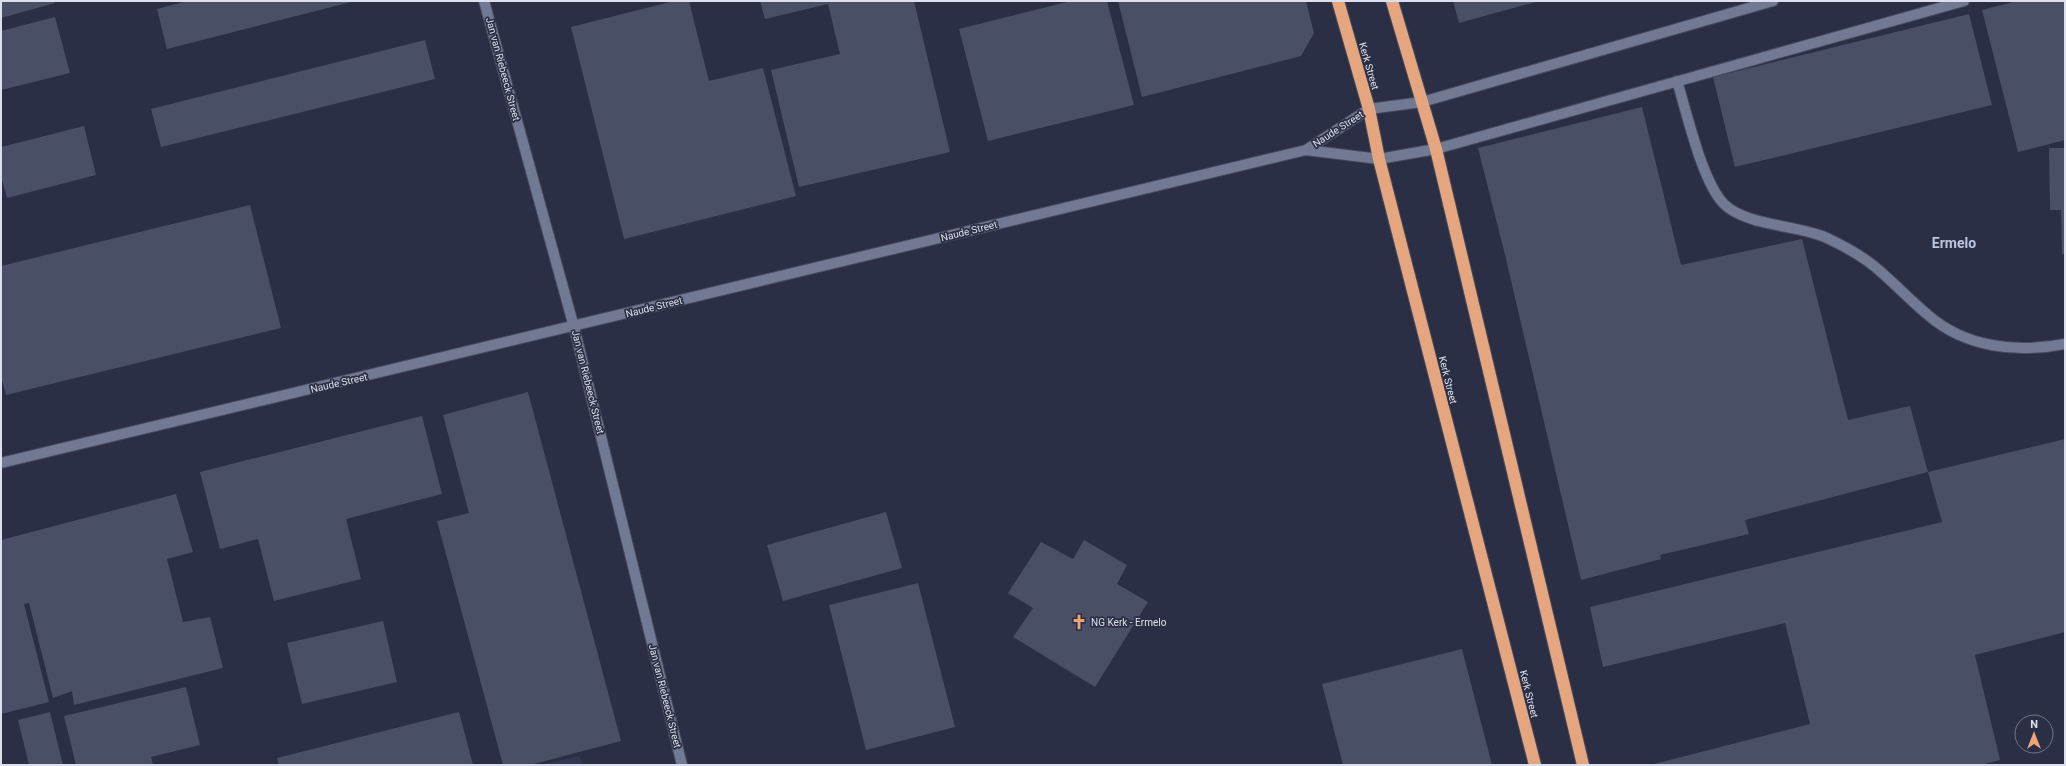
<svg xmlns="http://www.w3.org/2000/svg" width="2066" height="766" viewBox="0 0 2066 766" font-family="Roboto,sans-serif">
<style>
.built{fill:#323854}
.building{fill:#494f66}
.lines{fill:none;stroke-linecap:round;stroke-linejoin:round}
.minor-casing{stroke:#474b5e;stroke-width:12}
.highway-casing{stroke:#474b5e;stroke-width:14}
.minor{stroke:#727992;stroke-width:10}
.highway{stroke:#e5a57f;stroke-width:12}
.labels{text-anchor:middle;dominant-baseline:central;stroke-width:3.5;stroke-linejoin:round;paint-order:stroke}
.street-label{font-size:10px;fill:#dce0ee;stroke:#2a2f45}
.poi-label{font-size:10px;fill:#dce0ee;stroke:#2a2f45;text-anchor:start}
.district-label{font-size:14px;font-weight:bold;fill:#bcc4df;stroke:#2a2f45}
</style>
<rect width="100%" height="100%" fill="#2a2f45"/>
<!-- built -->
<path class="built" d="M580 756 583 765H540Z"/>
<!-- building -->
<path class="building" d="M1 1H54L55 3 1 18Z
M187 1H351V2L167 49 157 9Z
M674 1H689L709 81 763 68 796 196 624 239 571 27Z
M760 1H914L950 152 799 187 771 70 840 54 828 4 765 19Z
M1071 1H1107L1134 105 988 141 959 29Z
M1118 1H1306L1314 33 1301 56 1142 97Z
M1453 1H1539L1459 23Z
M2017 1H2065V140L2018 152 1982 10Z
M1969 14 1992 105 1735 167 1713 77Z
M55 17 70 73 1 90V31Z
M425 40 435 79 161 147 151 109Z
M1642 107 1681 265 1802 239 1848 420 1910 406 1928 472 2065 439V632L1975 655 2000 760 1981 765H1650L1810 724 1785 623 1603 667 1590 607 1942 522 1928 472 1745 520 1749 534 1660 555 1661 559 1581 580 1505 255 1478 148Z
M84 126 96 175 7 198 1 176V147Z
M2049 148H2065V254H2062L2061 210H2050Z
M250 205 281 328 6 395 1 376V266Z
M528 392 621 741 530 765H503L437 521 469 513 443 415Z
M422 416 442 494 346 519 361 579 274 601 258 539 220 549 200 472Z
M176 494 193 552 167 559 183 622 210 617 223 668 74 705 72 691 53 698 29 603 24 604 49 702 1 714V540Z
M886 512 902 568 783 601 767 545Z
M1084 540 1127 565 1117 584 1148 602 1095 687 1013 637 1033 608 1008 593 1041 542 1073 559Z
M918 583 955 727 866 750 829 605Z
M383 621 397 682 302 704 287 643Z
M1462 649 1492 765H1343L1322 684Z
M186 687 200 745 151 757 153 765H76L64 716Z
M50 712 63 765H29L18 720Z
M459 712 473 765H279L277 758Z"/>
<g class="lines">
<!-- minor casing -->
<g class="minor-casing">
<path id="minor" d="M484 1 574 327 682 765
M1677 81C1687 113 1702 182 1724 204 1746 226 1799 225 1827 238 1846 247 1866 258 1881 272 1897 286 1911 301 1928 315 1966 348 2017 353 2065 344
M1306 150 1379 159 1436 149 1964 1
M1 463 1306 150 1369 109 1422 102 1773 1"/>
</g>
<!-- highway casing -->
<g class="highway-casing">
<path id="highway" d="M1338 1 1369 109 1379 159 1535 765
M1392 1 1436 149 1583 765"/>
</g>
<!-- minor -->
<use href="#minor" class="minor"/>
<!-- highway -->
<use href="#highway" class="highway"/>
</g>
<!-- icons -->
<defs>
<g id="church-bare" transform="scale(1.2)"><path d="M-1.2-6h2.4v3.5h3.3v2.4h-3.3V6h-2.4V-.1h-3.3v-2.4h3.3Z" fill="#efa376" stroke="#2a2f45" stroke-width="2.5" paint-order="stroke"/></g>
</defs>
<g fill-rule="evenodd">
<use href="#church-bare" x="1079" y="622"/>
</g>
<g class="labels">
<!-- street labels -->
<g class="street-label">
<text transform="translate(1369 66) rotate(74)">Kerk Street</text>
<text transform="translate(503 69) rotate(75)">Jan van Riebeeck Street</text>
<text transform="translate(1338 129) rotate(-33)">Naude Street</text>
<text transform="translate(969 231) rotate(-14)">Naude Street</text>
<text transform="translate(654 307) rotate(-14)">Naude Street</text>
<text transform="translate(1448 380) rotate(76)">Kerk Street</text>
<text transform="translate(588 382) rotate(76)">Jan van Riebeeck Street</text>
<text transform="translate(339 383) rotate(-13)">Naude Street</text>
<text transform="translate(1529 694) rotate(76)">Kerk Street</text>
<text transform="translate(665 696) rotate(76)">Jan van Riebeeck Street</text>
</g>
<!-- poi labels -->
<g class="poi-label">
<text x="1091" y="622">NG Kerk - Ermelo</text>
</g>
<!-- district labels -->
<g class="district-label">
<text x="1954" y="243">Ermelo</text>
</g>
</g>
<!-- border -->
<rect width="2066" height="766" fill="none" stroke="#dce0ee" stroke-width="4"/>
<!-- north arrow -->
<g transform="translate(2034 734)"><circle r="19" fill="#2a2f45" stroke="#717689"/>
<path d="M0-3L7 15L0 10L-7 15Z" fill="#efa376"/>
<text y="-6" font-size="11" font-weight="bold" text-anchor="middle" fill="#dce0ee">N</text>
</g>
</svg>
